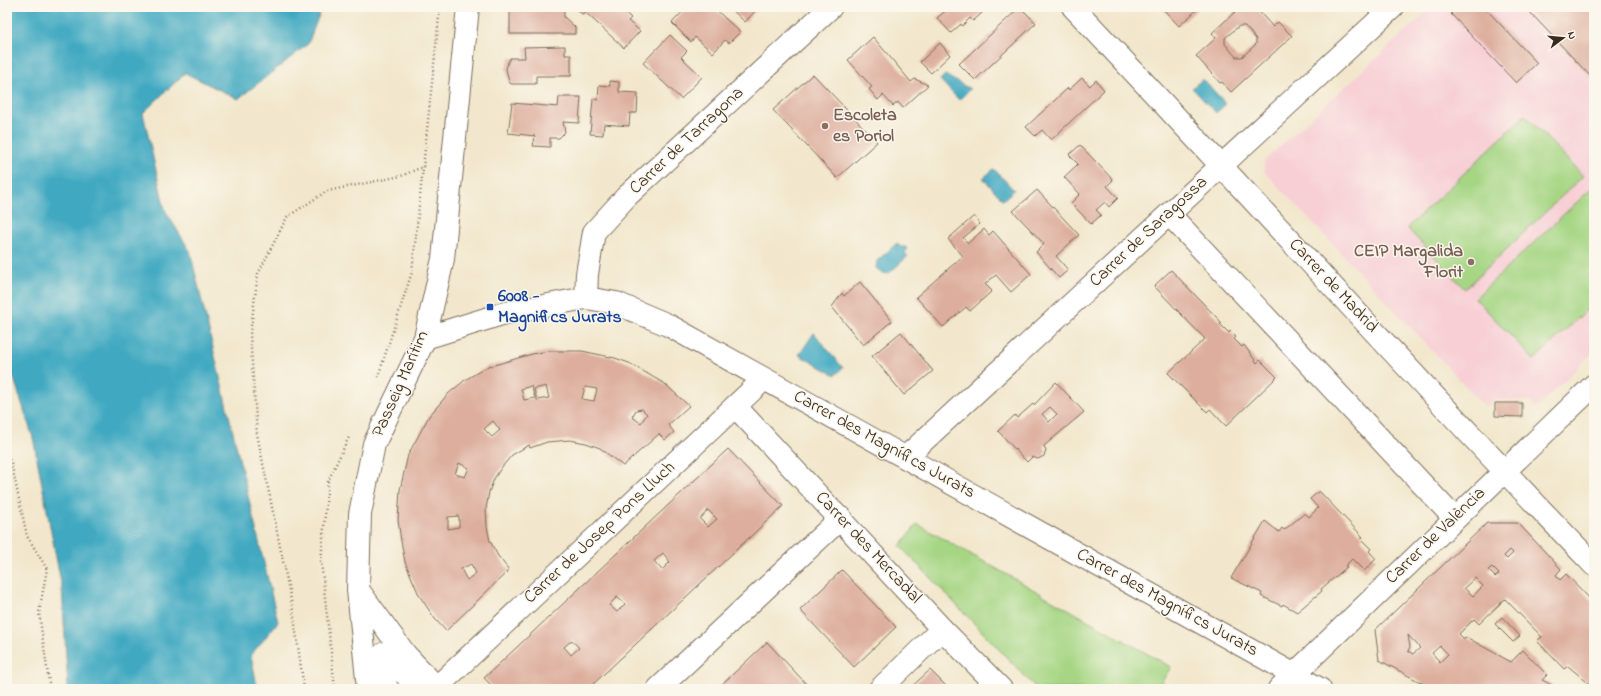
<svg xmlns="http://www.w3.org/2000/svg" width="1601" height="696" viewBox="0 0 1601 696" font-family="'Indie Flower',sans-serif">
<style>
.built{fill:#f7cfd5}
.green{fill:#a6d684;stroke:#708051}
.water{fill:#41a9c1;stroke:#3e6a70}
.building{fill:#ddae9d;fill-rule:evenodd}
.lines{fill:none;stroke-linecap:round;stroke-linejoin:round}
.pedestrian-casing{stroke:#7b6c5b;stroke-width:20}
.minor-casing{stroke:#7b6c5b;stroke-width:24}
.path{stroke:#7b6c5b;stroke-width:2.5;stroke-dasharray:1 3;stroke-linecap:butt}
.pedestrian{stroke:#fff;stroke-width:19}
.minor{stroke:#fff;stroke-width:22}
.education-dot{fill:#8d6e63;stroke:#fbf7ec;stroke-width:1.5}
.transit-dot{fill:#1a4fb4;stroke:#fbf7ec;stroke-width:1.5}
.labels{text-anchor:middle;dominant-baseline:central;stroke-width:3;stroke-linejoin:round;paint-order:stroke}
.education-label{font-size:18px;font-weight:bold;fill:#785e54;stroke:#fbf7ec;text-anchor:start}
.street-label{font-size:18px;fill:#3b2a1e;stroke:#fbf7ec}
.transit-label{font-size:18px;font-weight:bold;fill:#164399;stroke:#fbf7ec;text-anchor:start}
</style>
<rect width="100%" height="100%" fill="#fbf7ec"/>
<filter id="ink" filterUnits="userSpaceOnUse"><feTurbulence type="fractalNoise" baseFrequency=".025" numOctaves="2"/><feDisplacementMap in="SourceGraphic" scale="8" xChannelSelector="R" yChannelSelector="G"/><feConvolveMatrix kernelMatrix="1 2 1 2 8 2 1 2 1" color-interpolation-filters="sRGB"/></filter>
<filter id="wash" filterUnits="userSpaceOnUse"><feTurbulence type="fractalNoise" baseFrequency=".012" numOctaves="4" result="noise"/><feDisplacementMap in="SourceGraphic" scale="16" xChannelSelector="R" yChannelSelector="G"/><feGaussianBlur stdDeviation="0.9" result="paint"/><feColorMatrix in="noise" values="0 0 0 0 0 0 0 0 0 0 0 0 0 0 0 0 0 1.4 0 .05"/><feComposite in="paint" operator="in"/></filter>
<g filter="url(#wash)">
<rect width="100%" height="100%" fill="#f2e7cc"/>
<!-- built -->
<path class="built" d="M1432 7H1594V352L1536 408 1529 401 1494 400 1485 407 1264 171V161Z"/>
<!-- green -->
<path class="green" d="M1525 115 1583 176 1465 289 1407 228Z
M1594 186V303L1534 360 1475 298Z
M917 524 1171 667 1157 689H1037L900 546Z"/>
<!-- water -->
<path class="water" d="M7 7H322L308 44 238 99 185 73 143 113 165 210 190 251 278 622 251 655 257 686 260 689H68L62 588 33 438 7 357Z
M945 75 970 89 959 100 940 80Z
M1203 79 1226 104 1216 113 1192 88Z
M994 169 1014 190 1003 200 983 178Z
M897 243 900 247H906L907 250 905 253 908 256 888 274 880 272 876 268 877 261Z
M814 333 843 368 835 375 799 355Z"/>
<g id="blocks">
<!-- building -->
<path class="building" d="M510 7H564V17L575 27V34H510Z
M576 7H619L631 18 628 21 640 31 624 48 585 12 582 14 575 8Z
M687 7H713L740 32 729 43 725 40 713 53 695 37 691 42 672 23Z
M729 7H759L745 22Z
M950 7H978L982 13 973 21 970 18 962 26 961 24 951 33 937 18Z
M1020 7 1036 23 975 80 959 64Z
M1161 7H1200L1179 26Z
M1244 7H1255L1273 27 1278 22 1292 36 1231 92 1222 82 1220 83 1196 56 1216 38 1212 33 1237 10 1239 12ZM1239 26H1245L1256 39V44L1242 57H1236L1225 44V38Z
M1458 7H1484L1537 63 1516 83 1451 14Z
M1525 7H1594V80Z
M670 35 687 51 681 57 702 77 681 99 643 63Z
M873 37 911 82 915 79 928 85 903 108 898 102 893 106 883 95 878 100 869 89 872 87 848 60Z
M940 43 950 55 931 73 920 62Z
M565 46V55H571V76H536V84H511L509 82 506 69 508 62 510 58H525L524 47Z
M813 74 877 142 837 178 773 110Z
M1082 78 1090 86 1096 80 1104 90 1051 140 1042 130 1035 136 1026 127 1068 88 1069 90Z
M610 81 619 82V92L638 93 637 113H630L629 126 604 124 603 135 590 134 593 99 598 100 599 85 610 86Z
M559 97H581L579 123 563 122 565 132 559 138H550V147L533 146 535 136 508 133 512 103 558 107Z
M1080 145 1113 180 1107 186 1118 198 1109 207 1105 202 1096 210 1101 215 1091 224 1071 203 1080 194 1064 177 1078 164 1069 155Z
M1037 190 1079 235 1056 256 1068 270 1059 278 1036 252 1044 244 1013 211Z
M974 216 980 224 963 238 968 243 984 229 989 235 993 231 1031 274 1011 292 996 275 985 284 992 291 970 311 966 307 943 327 916 297 963 256 948 239Z
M1171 270 1222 323 1220 324 1229 333 1230 331 1236 337 1234 339 1242 347 1244 345 1257 363 1260 360 1277 377 1226 426 1210 409 1207 412 1168 373 1205 339 1154 286Z
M860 282 892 321 863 345 832 307 842 293 844 296Z
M901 332 933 371 904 395 872 356Z
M548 351H582L615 358 629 363 665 384 689 406 668 425 674 432 665 440 659 434 623 466 600 448 586 443 570 440 547 442 530 448 529 445 512 455 501 468 494 479 489 492 486 509 487 527 490 541 498 556 509 570 446 631 435 619 419 595 405 562 401 541 398 520 400 490 408 455 429 416 448 394 465 380 490 365 491 366 532 354ZM531 386 535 398 524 400 521 389ZM546 386 549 398 537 400 534 389ZM585 387 597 389 594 401 582 399ZM642 409 647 414 641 423 632 417 636 410ZM493 421 500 430 492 437 484 429ZM459 463 469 468 465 477 455 474ZM459 516V527L448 529V517ZM471 564 476 573 467 580 461 569Z
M1056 382 1084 412 1044 446 1046 451 1044 456 1038 459 1032 457 1027 462 998 431 1015 415 1017 418 1033 404 1034 405ZM1050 407 1057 414 1049 422 1042 414Z
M1495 403H1522V417L1495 416Z
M728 449 783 506 588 689H495L484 678ZM708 510 717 519 708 527 700 519ZM663 553 670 562 662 570 654 561ZM617 597 625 604 617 612 609 605ZM572 640 579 648 571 655 564 647Z
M1319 491 1363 537 1361 539 1371 549 1369 551 1376 559 1364 571 1352 559 1345 566 1347 567 1321 589 1322 591 1297 612 1283 604 1282 606 1261 596 1262 593 1231 578 1265 521 1279 532 1282 528 1284 530 1305 513 1309 517 1318 508 1310 499Z
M1487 523H1518L1561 569 1556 575 1560 580 1566 574 1594 603V688L1568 666 1564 669 1537 641 1542 637 1505 599 1479 624 1474 619 1459 634 1464 639 1466 637 1511 662 1523 650 1547 675 1542 680 1560 689H1433L1379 660 1375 630ZM1510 550 1513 553 1507 559 1504 556ZM1492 567 1499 574 1495 577 1488 570ZM1475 578 1483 586 1473 596 1464 588ZM1408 635 1420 648 1413 654 1408 651 1410 647ZM1440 646 1448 654 1440 662 1432 653Z
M842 570 896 627 854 667 800 610Z
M1502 617 1520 636 1513 642 1495 624Z
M767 642 811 689H717Z
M930 670 948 688 950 686 953 689H909Z"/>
</g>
</g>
<g filter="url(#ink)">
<use href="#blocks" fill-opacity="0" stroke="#7b6c5b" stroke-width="1"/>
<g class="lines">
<!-- pedestrian casing -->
<g class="pedestrian-casing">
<path id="pedestrian" d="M383 652 417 689
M383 652 388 689"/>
</g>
<!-- minor casing -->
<g class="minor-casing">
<path id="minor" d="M1073 7C1248 192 1417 382 1594 565
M1169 214 1455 519
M586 298 587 274 594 232 626 197 831 7
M425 338 505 313 586 298 616 303 668 325 1320 689
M735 406 942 629 1001 689
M906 457 1393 7
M359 591 405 654 438 689
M436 688 764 379
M368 689 358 590 360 514 374 444 425 338 443 259 468 7
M658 689 841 518
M880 689 942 629
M1279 689 1594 385"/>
</g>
<!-- path -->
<path class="path" d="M378 377 412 272 440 7
M7 456 11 462 27 536 47 569 39 613 50 689
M304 689 293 610 257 434 250 334 258 274 287 217 327 191 401 176 425 166
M335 689 321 561 328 481 349 437"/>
<!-- pedestrian -->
<use href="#pedestrian" class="pedestrian"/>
<!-- minor -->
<use href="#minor" class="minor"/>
</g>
</g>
<!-- markers -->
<g class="education-dot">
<circle cx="825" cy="126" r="4"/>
<circle cx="1471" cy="262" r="4"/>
</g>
<rect class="transit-dot" x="486" y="303" width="8" height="8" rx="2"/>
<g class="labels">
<!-- education labels -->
<g class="education-label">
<text x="833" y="116">Escoleta<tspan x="833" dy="21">es Poriol</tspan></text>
<text x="1463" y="252" text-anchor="end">CEIP Margalida<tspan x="1463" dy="21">Florit</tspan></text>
</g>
<!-- street labels -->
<g class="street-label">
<text transform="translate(687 141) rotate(-43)">Carrer de Tarragona</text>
<text transform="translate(1149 232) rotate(-43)">Carrer de Saragossa</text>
<text transform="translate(1333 286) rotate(47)">Carrer de Madrid</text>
<text transform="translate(401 384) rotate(-66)">Passeig Marítim</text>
<text transform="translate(884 445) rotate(29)">Carrer des Magnífics Jurats</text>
<text transform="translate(600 533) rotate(-43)">Carrer de Josep Pons Lluch</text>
<text transform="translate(1436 536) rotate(-44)">Carrer de València</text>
<text transform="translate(868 548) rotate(47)">Carrer des Mercadal</text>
<text transform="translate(1167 603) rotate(29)">Carrer des Magnífics Jurats</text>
</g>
<!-- transit labels -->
<g class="transit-label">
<text x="498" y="297">6008 -<tspan x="498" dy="21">Magnifics Jurats</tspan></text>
</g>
</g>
<!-- margin -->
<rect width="1601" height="696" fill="none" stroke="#fbf7ec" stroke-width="24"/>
<!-- north arrow -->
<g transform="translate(1563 38) rotate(74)" stroke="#fbf7ec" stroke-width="3" paint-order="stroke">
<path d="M0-3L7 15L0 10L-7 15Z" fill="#3b2a1e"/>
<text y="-6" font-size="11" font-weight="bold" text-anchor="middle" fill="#3b2a1e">N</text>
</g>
</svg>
